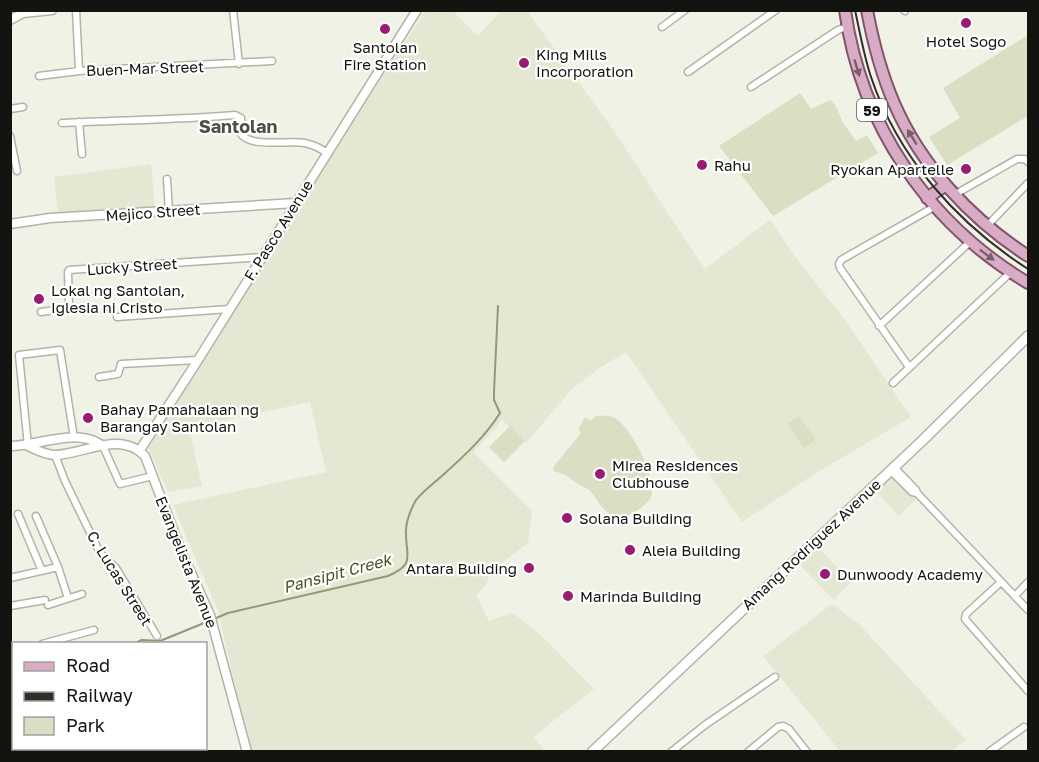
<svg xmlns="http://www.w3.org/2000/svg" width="1039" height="762" viewBox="0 0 1039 762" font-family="'Golos Text',sans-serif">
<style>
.built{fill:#e4e8d3}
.green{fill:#dadfc3}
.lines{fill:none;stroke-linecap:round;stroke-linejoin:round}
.stream{stroke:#939879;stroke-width:2}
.minor-casing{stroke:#b2b4a7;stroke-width:9}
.tertiary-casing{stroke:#b2b4a7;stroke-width:11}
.secondary-casing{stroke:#b2b4a7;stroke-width:12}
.primary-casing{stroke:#83536d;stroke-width:14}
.minor{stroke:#fff;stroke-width:6}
.tertiary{stroke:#fff;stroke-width:8}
.secondary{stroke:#fff;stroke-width:9}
.primary{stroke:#d9acc5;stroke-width:10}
.rail{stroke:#2d2f28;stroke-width:2}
.oneway{fill:#76606a}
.poi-dot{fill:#9a1b71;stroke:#fff;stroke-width:2}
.labels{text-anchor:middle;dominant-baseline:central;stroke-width:4.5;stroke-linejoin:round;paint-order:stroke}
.shield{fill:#fff;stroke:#5a5a57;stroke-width:1.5}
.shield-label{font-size:14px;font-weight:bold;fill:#13140f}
.poi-label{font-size:15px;fill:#13140f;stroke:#fff;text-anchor:start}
.street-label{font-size:15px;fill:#13140f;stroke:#fff}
.water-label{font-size:16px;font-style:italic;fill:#4b521d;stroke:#fff}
.quarter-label{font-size:18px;font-weight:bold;fill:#4d4f44;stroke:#fff}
</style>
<rect width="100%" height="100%" fill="#eff2e4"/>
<!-- built -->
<path class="built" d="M426 10 453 11 478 36 501 11H527L609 124 705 269 770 220 796 258 845 320 911 417 813 475 742 522 626 352 598 369 571 390 526 443 501 419 497 427 473 452 532 511 528 543 487 575 489 579 485 586 476 595 489 621 511 613 517 616 544 638 594 689 533 737 546 752 250 751 218 611 173 505 326 472 310 402 189 428 202 486 168 492 148 447 350 127Z
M151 164 155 209 58 215 54 177Z
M893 476 916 499 899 516 876 492Z
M818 547 851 582 834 600 800 565Z
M832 604 859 624 966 740 951 751H840L763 656Z"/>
<!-- green -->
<path class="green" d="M1028 35V116L947 165 929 137 960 118 943 88Z
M800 93 811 109 830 100 836 106 843 123 856 141 867 135 878 153 773 216 719 146Z
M596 416C603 416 609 415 615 418 631 427 660 482 650 499 645 507 628 517 619 520 607 515 599 504 593 494 589 488 583 487 578 484 568 477 566 474 553 471L554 466 581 433 578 430 585 417 590 421Z
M799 416 816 440 804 448 787 424Z
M510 426 525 441 504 462 489 447Z"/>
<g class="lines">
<!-- stream -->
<path class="stream" d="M214 619 228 613 388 576C417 564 405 555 406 531 406 521 411 509 416 500 423 491 435 482 443 475 464 456 485 437 500 413L494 400V392L498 306
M132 644 142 640 160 641 209 621
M136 748 137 752"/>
<!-- minor casing -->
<g class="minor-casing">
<path id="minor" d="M76 10 79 71
M233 10 239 64
M904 10 905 11
M662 27 685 10
M688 72 776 10
M39 76 79 71 272 61
M751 87 838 30 847 27
M10 109 23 107
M79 122 82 154
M62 123C120 120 177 120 235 115L241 118V134C251 148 289 140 305 143 314 145 320 148 327 153
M10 136 17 171
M167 179 169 211
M954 195 1017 159H1025L1028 162
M987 226 1028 183
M41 312 69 308 68 272 69 270 262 257
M117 317 229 309
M879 326 970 242
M909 367 840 268 839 264 841 260 934 207
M99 377 118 374 121 364 198 360
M893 383 1011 272
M102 444 120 484 153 476
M28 446 19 355 60 350 74 438
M55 455 65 481 100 553 116 568 157 636
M893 466 916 490 917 493 1028 610
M890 470 912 492 917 493
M18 514 42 571
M36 516 58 567 68 598
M10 578 58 567
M1001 582 966 614 965 619 1028 691
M1015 596 1028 582
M48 605 82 594
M10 606 45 600
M42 644 94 630
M10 647H14
M10 662 14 694
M19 748V752
M50 748V752
M112 748 113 752
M671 752 705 725 775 677
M748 752 778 727 783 726 789 729 807 752
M989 752 1024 727"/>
</g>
<!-- tertiary casing -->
<g class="tertiary-casing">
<path id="tertiary" d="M10 20 23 13 52 10
M10 224 50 218 296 203
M10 446C39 446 73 428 100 444
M28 446C36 450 46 455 55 455 85 454 120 430 145 456L182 553 210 615 247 752
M140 450 198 360 417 10"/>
</g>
<!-- secondary casing -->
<g class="secondary-casing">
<path id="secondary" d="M592 752 923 440 1028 336"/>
</g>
<!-- primary casing -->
<g class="primary-casing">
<path id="primary" d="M845 10C861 126 929 224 1028 283
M867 10C873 42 881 73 894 103 921 166 971 219 1028 256
M927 198 946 185"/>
</g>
<!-- minor -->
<use href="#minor" class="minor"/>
<!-- tertiary -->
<use href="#tertiary" class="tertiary"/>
<!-- secondary -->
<use href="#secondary" class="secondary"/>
<!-- primary -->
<use href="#primary" class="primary"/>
<!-- rail -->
<path class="rail" d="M855 10C860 33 864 56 871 77 898 158 958 224 1028 269"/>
</g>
<!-- one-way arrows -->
<defs><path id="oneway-solid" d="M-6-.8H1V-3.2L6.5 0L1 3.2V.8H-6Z" transform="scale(1.5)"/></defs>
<g class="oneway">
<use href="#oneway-solid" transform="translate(857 68) rotate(73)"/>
<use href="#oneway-solid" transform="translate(912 137) rotate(-121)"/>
<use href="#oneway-solid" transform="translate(987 255) rotate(37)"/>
</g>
<!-- markers -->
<g class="poi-dot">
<circle cx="966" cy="23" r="6"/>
<circle cx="385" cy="29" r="6"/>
<circle cx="524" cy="63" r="6"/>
<circle cx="702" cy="165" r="6"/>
<circle cx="966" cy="169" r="6"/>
<circle cx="39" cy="299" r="6"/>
<circle cx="88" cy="418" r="6"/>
<circle cx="600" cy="474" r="6"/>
<circle cx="567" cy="518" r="6"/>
<circle cx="630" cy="550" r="6"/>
<circle cx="529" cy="568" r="6"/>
<circle cx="825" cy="574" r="6"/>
<circle cx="568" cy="596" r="6"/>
</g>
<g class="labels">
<!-- shield labels -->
<rect class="shield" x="857" y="99" width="30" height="22" rx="4.5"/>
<g class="shield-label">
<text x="872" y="110">59</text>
</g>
<!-- poi labels -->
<g class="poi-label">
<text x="966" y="41" text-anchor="middle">Hotel Sogo</text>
<text x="385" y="47" text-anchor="middle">Santolan<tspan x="385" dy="17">Fire Station</tspan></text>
<text x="536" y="54">King Mills<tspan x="536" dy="17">Incorporation</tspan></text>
<text x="714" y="165">Rahu</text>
<text x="954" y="169" text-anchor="end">Ryokan Apartelle</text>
<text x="51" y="290">Lokal ng Santolan,<tspan x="51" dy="17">Iglesia ni Cristo</tspan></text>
<text x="100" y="409">Bahay Pamahalaan ng<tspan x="100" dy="17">Barangay Santolan</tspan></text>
<text x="612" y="465">Mirea Residences<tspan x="612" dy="17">Clubhouse</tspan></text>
<text x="579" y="518">Solana Building</text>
<text x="642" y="550">Aleia Building</text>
<text x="517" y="568" text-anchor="end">Antara Building</text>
<text x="837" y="574">Dunwoody Academy</text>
<text x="580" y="596">Marinda Building</text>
</g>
<!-- street labels -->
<g class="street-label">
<text transform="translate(145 68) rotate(-2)">Buen-Mar Street</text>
<text transform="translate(153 212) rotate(-4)">Mejico Street</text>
<text transform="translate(278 230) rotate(-58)">F. Pasco Avenue</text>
<text transform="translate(132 266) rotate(-4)">Lucky Street</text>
<text transform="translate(811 544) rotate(-43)">Amang Rodriguez Avenue</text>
<text transform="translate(187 562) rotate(68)">Evangelista Avenue</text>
<text transform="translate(120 578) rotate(58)">C. Lucas Street</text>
</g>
<!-- water labels -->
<g class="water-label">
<text transform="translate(337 573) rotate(-15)">Pansipit Creek</text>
</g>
<!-- quarter labels -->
<g class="quarter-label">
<text x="238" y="126">Santolan</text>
</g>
</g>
<!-- border -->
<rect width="1039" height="762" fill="none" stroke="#13140f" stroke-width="24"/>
<!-- legend -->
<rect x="12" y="642" width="195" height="108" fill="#ffffff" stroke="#a1a19f" stroke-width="1.5"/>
<rect x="24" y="662" width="30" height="9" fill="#d9acc5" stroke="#a1a19f" stroke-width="1.5"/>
<text x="66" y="672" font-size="18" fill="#13140f">Road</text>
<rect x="24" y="692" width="30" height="9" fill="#2d2f28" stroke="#a1a19f" stroke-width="1.5"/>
<text x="66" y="702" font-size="18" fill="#13140f">Railway</text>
<rect x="24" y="717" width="30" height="18" fill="#dadfc3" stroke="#a1a19f" stroke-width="1.5"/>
<text x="66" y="732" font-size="18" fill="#13140f">Park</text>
</svg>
